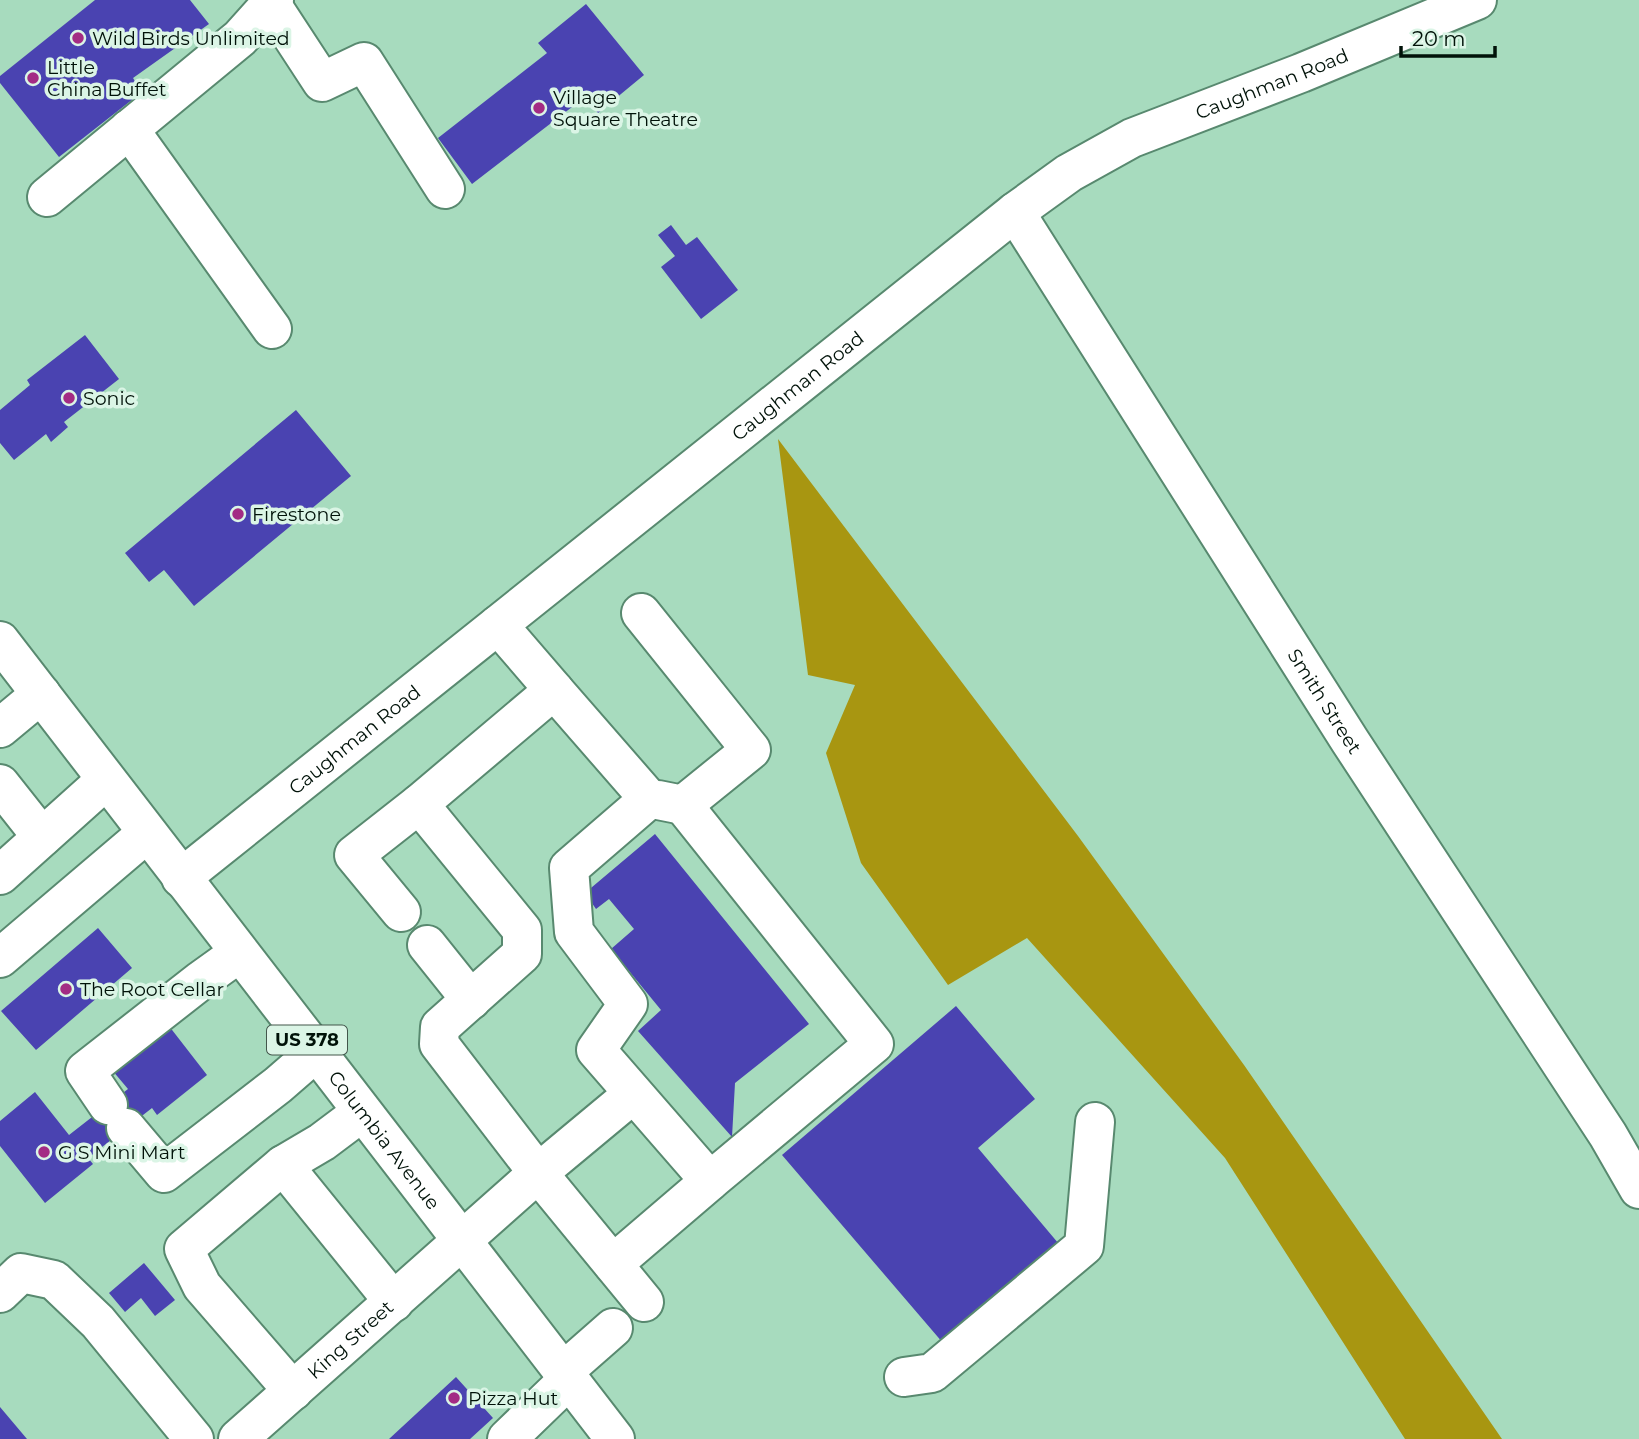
<svg xmlns="http://www.w3.org/2000/svg" width="1639" height="1439" viewBox="0 0 1639 1439" font-family="Montserrat,sans-serif">
<style>
.forest{fill:#a89611}
.building{fill:#4a43b1}
.lines{fill:none;stroke-linecap:round;stroke-linejoin:round}
.minor-casing{stroke:#58896f;stroke-width:42}
.major-casing{stroke:#58896f;stroke-width:42}
.minor{stroke:#fff;stroke-width:38}
.major{stroke:#fff;stroke-width:38}
.poi-dot{fill:#a32c84;stroke:#dbf5e6;stroke-width:2.5}
.labels{text-anchor:middle;dominant-baseline:central;stroke-width:7;stroke-linejoin:round;paint-order:stroke}
.shield{fill:#dbf5e6;stroke:#42564b;stroke-width:2}
.shield-label{font-size:18px;font-weight:bold;fill:#011209}
.poi-label{font-size:19px;fill:#011209;stroke:#dbf5e6;text-anchor:start}
.street-label{font-size:19px;fill:#011209;stroke:#dbf5e6}
</style>
<rect width="100%" height="100%" fill="#a7dbbe"/>
<!-- forest -->
<path class="forest" d="M778 439 1078 836 1244 1065 1502 1439H1405L1225 1158 1027 938 948 985 861 863 826 753 855 685 808 675Z"/>
<!-- building -->
<path class="building" d="M95 0H190L209 24 133 78 142 92 59 157 0 83V76Z
M586 4 644 75 598 113 585 97 472 184 438 138 547 53 538 43Z
M671 225 686 245 697 237 738 290 701 319 661 267 675 256 658 235Z
M85 335 119 379 64 422 68 427 51 442 46 434 14 460 0 443V410L30 385 27 380Z
M296 410 351 476 194 606 164 570 149 582 125 553Z
M655 834 809 1024 735 1083 732 1137 638 1031 661 1010 611 949 634 929 609 899 596 909 585 893Z
M98 928 132 968 36 1050 1 1011Z
M956 1006 1035 1099 978 1148 1064 1250 949 1350 782 1155Z
M169 1026 207 1075 157 1115 152 1108 88 1158 93 1164 45 1203 0 1146V1121L35 1092 69 1135 128 1089 112 1070Z
M144 1263 175 1300 155 1316 141 1298 125 1312 109 1293Z
M456 1377 493 1418 470 1439H389Z
M0 1407 27 1439H0Z"/>
<g class="lines">
<!-- minor casing -->
<g class="minor-casing">
<g id="minor">
<path d="M271 4 322 82 364 62 445 189"/>
<path d="M129 129 272 329"/>
<path d="M47 197 240 38 274 0"/>
<path id="s1" d="M1015 212 1350 741 1608 1135 1639 1189"/>
<path d="M641 613 751 750 683 805 658 800"/>
<path d="M498 625 554 690"/>
<path d="M0 728 41 694"/>
<path d="M0 784 42 837"/>
<path d="M683 805 874 1044 710 1181"/>
<path d="M0 875 106 780"/>
<path id="s2" d="M181 878 1015 212 1069 173 1132 138 1301 73 1477 0"/>
<path d="M401 912 354 855 419 804"/>
<path d="M427 945 471 1000"/>
<path d="M0 958 147 833"/>
<path d="M633 1094 538 1173 644 1302"/>
<path d="M108 1105 85 1071 200 981 239 953"/>
<path d="M126 1128 164 1173 278 1085 316 1052"/>
<path d="M283 1165 394 1302"/>
<path d="M0 1293 21 1273 54 1280 98 1322 194 1439"/>
<path d="M564 1371 613 1328"/>
<path d="M904 1377 932 1373 1084 1246 1095 1122"/>
<path d="M293 1391 202 1286 184 1249 283 1165 322 1142 362 1112"/>
<path id="s3" d="M238 1439 538 1173 439 1044 440 1027 522 954V930L419 804 554 690 649 799 569 868 574 932 628 1004 596 1050 710 1181 613 1264"/>
<path d="M507 1439 569 1379"/>
</g>
</g>
<!-- major casing -->
<g class="major-casing">
<g id="major">
<path id="s4" d="M0 641 615 1439"/>
</g>
</g>
<!-- minor -->
<use href="#minor" class="minor"/>
<!-- major -->
<use href="#major" class="major"/>
</g>
<!-- markers -->
<g class="poi-dot">
<circle cx="78" cy="38" r="7"/>
<circle cx="33" cy="78" r="7"/>
<circle cx="539" cy="108" r="7"/>
<circle cx="69" cy="398" r="7"/>
<circle cx="238" cy="514" r="7"/>
<circle cx="66" cy="989" r="7"/>
<circle cx="44" cy="1152" r="7"/>
<circle cx="454" cy="1398" r="7"/>
</g>
<g class="labels">
<!-- shield labels -->
<rect class="shield" x="267" y="1025.5" width="80" height="29" rx="5"/>
<g class="shield-label">
<text x="307" y="1040">US 378</text>
</g>
<!-- poi labels -->
<g class="poi-label">
<text x="92" y="38">Wild Birds Unlimited</text>
<text x="47" y="67">Little<tspan x="47" dy="22">China Buffet</tspan></text>
<text x="553" y="97">Village<tspan x="553" dy="22">Square Theatre</tspan></text>
<text x="83" y="398">Sonic</text>
<text x="252" y="514">Firestone</text>
<text x="80" y="989">The Root Cellar</text>
<text x="58" y="1152">G S Mini Mart</text>
<text x="468" y="1398">Pizza Hut</text>
</g>
<!-- street labels -->
<g class="street-label">
<text stroke="none"><textPath href="#s2" startOffset="1356">Caughman Road</textPath></text>
<text stroke="none"><textPath href="#s2" startOffset="789">Caughman Road</textPath></text>
<text stroke="none"><textPath href="#s1" startOffset="579">Smith Street</textPath></text>
<text stroke="none"><textPath href="#s2" startOffset="222">Caughman Road</textPath></text>
<text stroke="none"><textPath href="#s4" startOffset="630">Columbia Avenue</textPath></text>
<text stroke="none"><textPath href="#s3" startOffset="150">King Street</textPath></text>
</g>
</g>
<!-- scale -->
<path d="M1401 46v10h94v-10" fill="none" stroke="#011209" stroke-width="3.5"/>
<text x="1412" y="46" font-size="21" fill="#011209" stroke="#dbf5e6" stroke-width="5" paint-order="stroke">20 m</text>
</svg>
